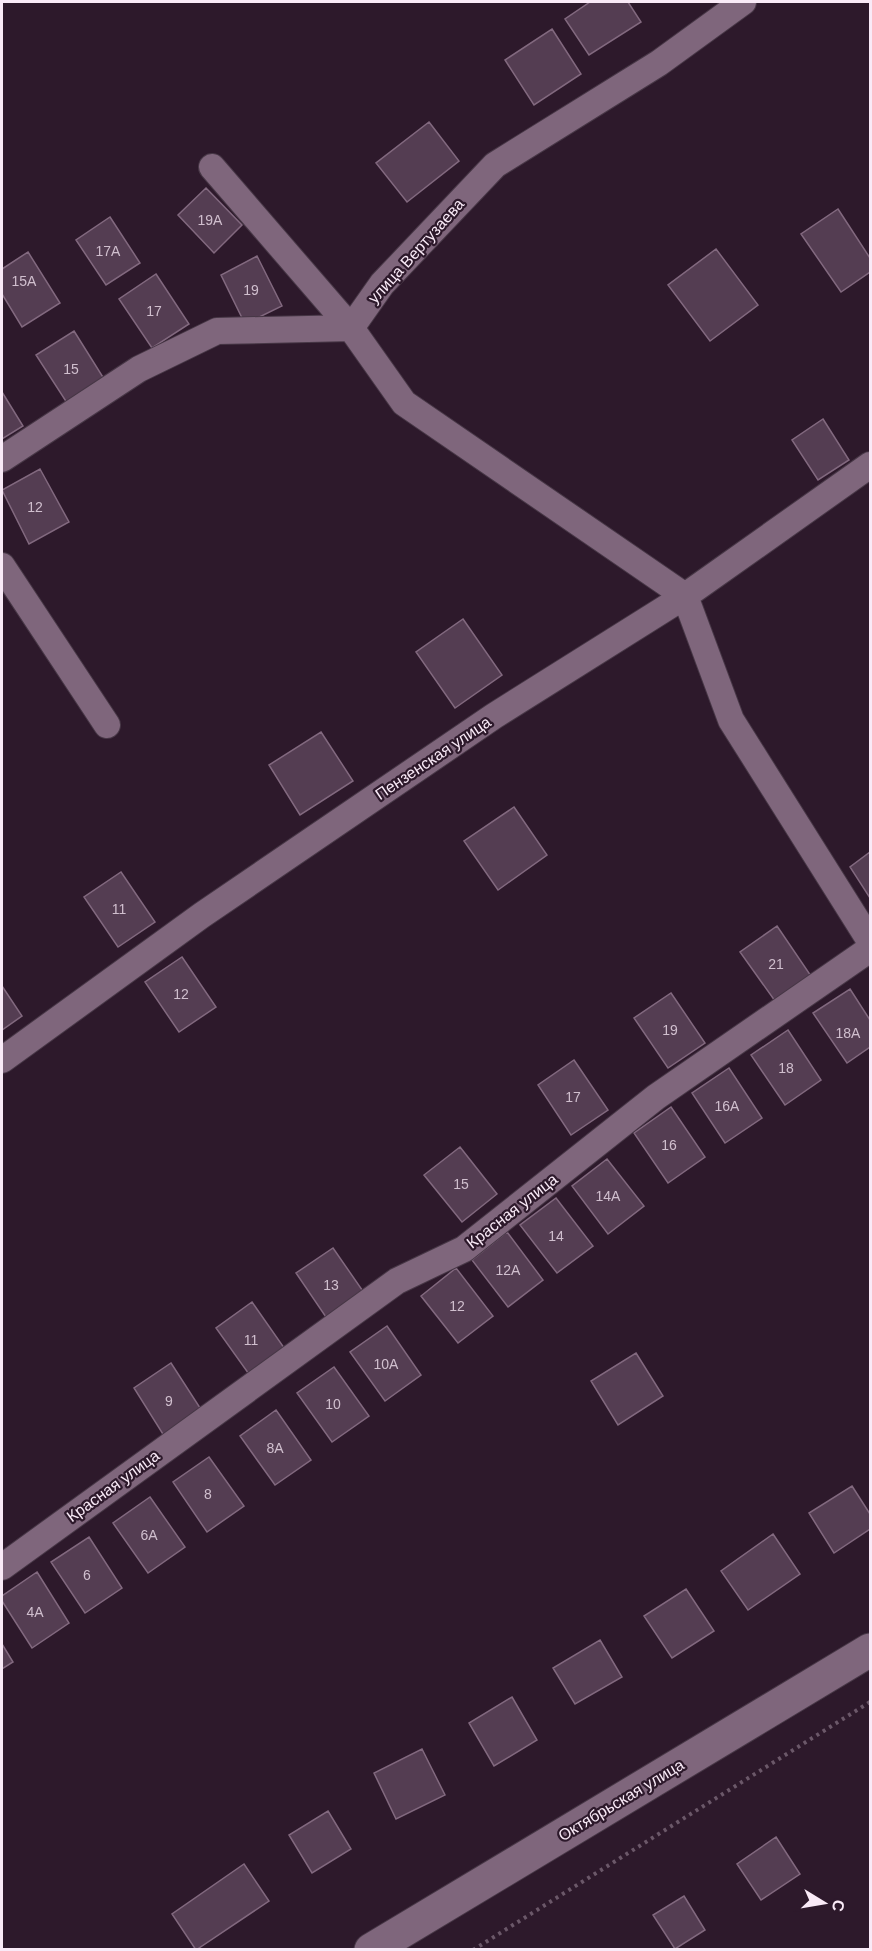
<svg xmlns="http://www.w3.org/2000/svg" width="872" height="1951" viewBox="0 0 872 1951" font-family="Helvetica,sans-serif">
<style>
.building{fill:#543d52;stroke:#82697f;stroke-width:1.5}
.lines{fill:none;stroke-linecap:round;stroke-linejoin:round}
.street-casing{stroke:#473746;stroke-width:28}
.secondary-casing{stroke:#473746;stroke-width:35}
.path{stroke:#6b5869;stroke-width:4;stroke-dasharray:3 4.5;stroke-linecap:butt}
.street{stroke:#7f667c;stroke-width:26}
.secondary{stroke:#7f667c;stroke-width:33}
.labels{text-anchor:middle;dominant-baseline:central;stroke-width:4.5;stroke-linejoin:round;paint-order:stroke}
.number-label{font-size:14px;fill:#d0bfce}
.street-label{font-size:16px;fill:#f9eaf7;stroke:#2d192b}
</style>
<rect width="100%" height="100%" fill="#2d192b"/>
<!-- building -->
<path class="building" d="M590 2H628L641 22 589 55 565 19Z
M552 29 581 74 534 105 505 60Z
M429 122 459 161 407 202 376 163Z
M206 188 242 225 214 253 178 215Z
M838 209 870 258V272L841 292 801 234Z
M110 217 140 263 106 285 76 240Z
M716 249 758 305 710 341 668 285Z
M28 252 60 303 22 327 2 294V269Z
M257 256 282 306 245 324 221 275Z
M156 274 189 324 152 348 119 299Z
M74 331 106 382 69 406 36 355Z
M2 392 23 426 2 439Z
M823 419 849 460 818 480 792 440Z
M40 469 69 522 29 544 2 490Z
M463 619 502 675 455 708 416 652Z
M321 732 353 781 300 815 269 765Z
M514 807 547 855 498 890 464 841Z
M870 852V898L850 867Z
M121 872 155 922 118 947 84 897Z
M777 926 811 976 775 1001 740 952Z
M182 957 216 1007 179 1032 145 982Z
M2 986 22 1016 2 1030Z
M850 989 870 1020V1047L847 1063 813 1013Z
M671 993 705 1043 668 1068 634 1018Z
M788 1030 821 1080 785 1105 751 1055Z
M574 1060 608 1110 571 1135 538 1085Z
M729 1068 762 1118 725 1143 692 1093Z
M671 1107 705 1157 668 1183 634 1133Z
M460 1147 497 1194 462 1222 424 1175Z
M607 1159 644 1206 608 1234 572 1186Z
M556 1198 593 1246 557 1273 520 1225Z
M507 1232 543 1280 508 1307 472 1260Z
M333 1248 367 1297 330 1323 296 1273Z
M456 1268 493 1316 458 1343 421 1296Z
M252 1302 287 1352 251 1377 216 1328Z
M387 1326 421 1375 385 1401 350 1352Z
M636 1353 663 1396 618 1425 591 1381Z
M171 1363 204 1414 166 1439 134 1388Z
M334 1367 369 1416 332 1442 297 1393Z
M276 1410 311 1460 275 1485 240 1436Z
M209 1457 244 1506 207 1532 173 1482Z
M852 1486 870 1514V1529L834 1553 809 1513Z
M150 1497 185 1547 148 1573 113 1523Z
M773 1534 800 1574 748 1610 721 1571Z
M89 1537 122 1588 85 1613 51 1562Z
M37 1572 69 1623 32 1648 2 1601V1596Z
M686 1589 714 1631 672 1658 644 1616Z
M600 1640 622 1677 575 1704 553 1668Z
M2 1644 13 1662 2 1669Z
M512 1697 537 1740 494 1766 469 1723Z
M422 1749 445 1795 396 1819 374 1773Z
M328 1811 351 1849 312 1873 289 1835Z
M776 1837 800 1874 761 1900 737 1864Z
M244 1864 269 1901 196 1950 172 1914Z
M684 1896 705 1930 675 1949 653 1915Z"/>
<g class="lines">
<!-- street casing -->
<g class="street-casing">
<path id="street" d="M212 167 351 328 404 403 685 596 731 720 870 941
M2 459 139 369 217 331 351 328 382 284 495 165 659 63 743 2
M2 566 107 725
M2 1060 202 915 494 716 685 596 870 465
M2 1567 397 1281 464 1249 656 1097 870 949"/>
</g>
<!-- secondary casing -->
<g class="secondary-casing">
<path id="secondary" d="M371 1950 870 1650"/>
</g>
<!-- path -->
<path class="path" d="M473 1950 870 1702"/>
<!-- street -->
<use href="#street" class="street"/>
<!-- secondary -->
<use href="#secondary" class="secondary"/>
</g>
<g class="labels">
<!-- number labels -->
<g class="number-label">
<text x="210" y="220">19А</text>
<text x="108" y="251">17А</text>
<text x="24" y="281">15А</text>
<text x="251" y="290">19</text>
<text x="154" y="311">17</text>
<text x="71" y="369">15</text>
<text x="35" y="507">12</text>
<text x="119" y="909">11</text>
<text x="776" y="964">21</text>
<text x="181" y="994">12</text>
<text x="670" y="1030">19</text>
<text x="848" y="1033">18А</text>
<text x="786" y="1068">18</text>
<text x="573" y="1097">17</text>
<text x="727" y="1106">16А</text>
<text x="669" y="1145">16</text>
<text x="461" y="1184">15</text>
<text x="608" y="1196">14А</text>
<text x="556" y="1236">14</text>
<text x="508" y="1270">12А</text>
<text x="331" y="1285">13</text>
<text x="457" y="1306">12</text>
<text x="251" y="1340">11</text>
<text x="386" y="1364">10А</text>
<text x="169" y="1401">9</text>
<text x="333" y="1404">10</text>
<text x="275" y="1448">8А</text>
<text x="208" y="1494">8</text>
<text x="149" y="1535">6А</text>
<text x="87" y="1575">6</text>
<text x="35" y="1612">4А</text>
</g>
<!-- street labels -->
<g class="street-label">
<text transform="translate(416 251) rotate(-48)">улица Вертузаева</text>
<text transform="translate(433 758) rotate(-34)">Пензенская улица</text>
<text transform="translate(512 1211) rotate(-38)">Красная улица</text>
<text transform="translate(113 1486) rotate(-36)">Красная улица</text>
<text transform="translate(621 1800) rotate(-31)">Октябрьская улица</text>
</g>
</g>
<!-- border -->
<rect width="872" height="1951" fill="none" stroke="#f9eaf7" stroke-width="6"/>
<!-- north arrow -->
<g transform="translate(824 1903) rotate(101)" stroke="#2d192b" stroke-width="4.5" paint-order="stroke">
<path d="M0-4.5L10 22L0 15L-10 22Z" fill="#f9eaf7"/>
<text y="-9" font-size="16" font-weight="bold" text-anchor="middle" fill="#f9eaf7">С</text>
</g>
</svg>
